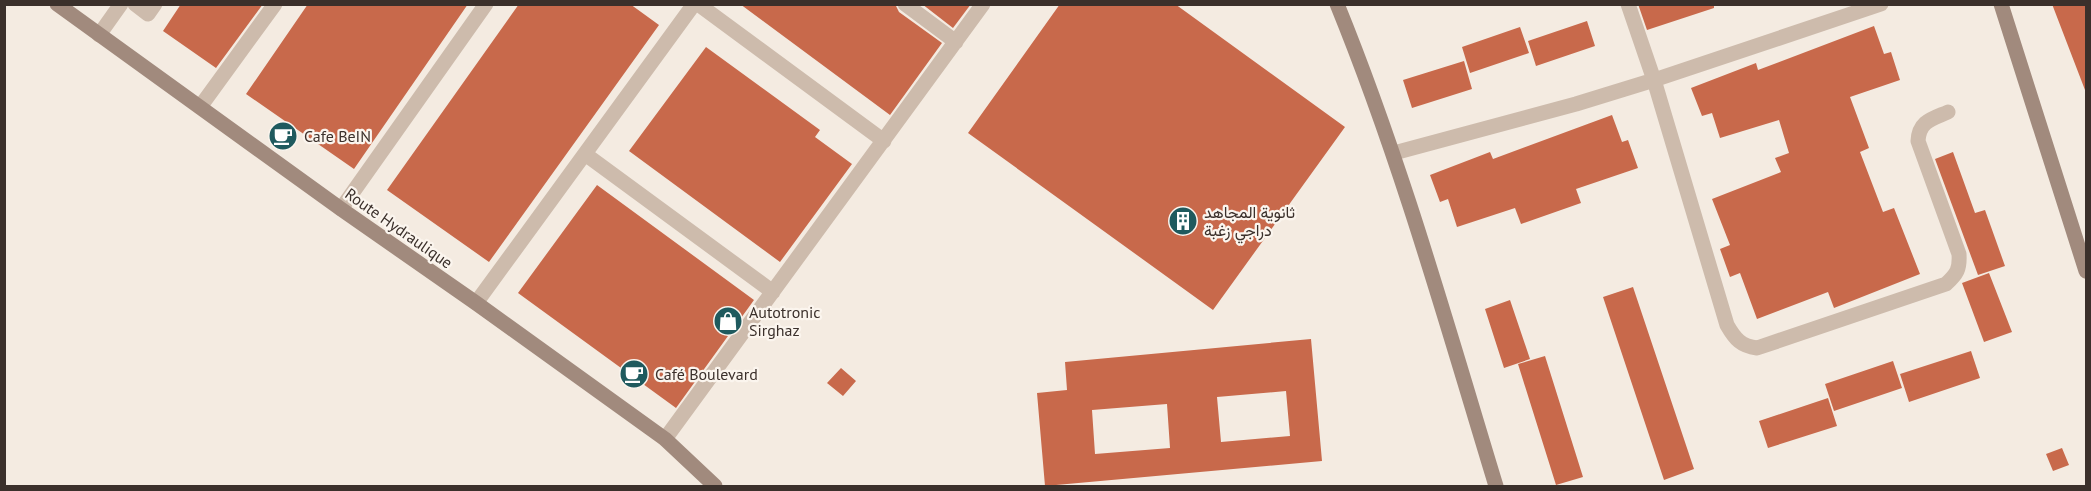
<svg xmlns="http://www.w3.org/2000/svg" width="2091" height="491" viewBox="0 0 2091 491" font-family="'PT Sans',Vazirmatn,sans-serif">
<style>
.building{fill:#c8694b;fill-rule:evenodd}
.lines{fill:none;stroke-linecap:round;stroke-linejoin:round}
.street{stroke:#cdbbac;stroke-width:15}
.secondary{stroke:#a18a7d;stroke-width:15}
.labels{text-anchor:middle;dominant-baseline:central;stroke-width:4.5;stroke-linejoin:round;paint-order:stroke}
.poi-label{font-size:16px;fill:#3b302b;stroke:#fbf5ee;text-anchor:start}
.street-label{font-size:16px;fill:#3b302b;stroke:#fbf5ee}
</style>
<rect width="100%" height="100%" fill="#f4ebe1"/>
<!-- building -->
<path class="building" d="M181 4H263L216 68 163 31Z
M308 4H468L354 169 246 94Z
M519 4H630L659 25 489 262 387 190Z
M740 4H895L899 12 942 43 890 115Z
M922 4H971L953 28Z
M1060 4H1175L1345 127 1213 310 968 133Z
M1638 4H1714V8L1647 30Z
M2052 4H2086V90H2085Z
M1587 21 1595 46 1536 66 1528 41Z
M1874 26 1884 54 1891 52 1900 80 1850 97 1869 148 1860 152 1883 212 1894 208 1920 274 1834 308 1828 292 1757 319 1740 273 1730 277 1720 249 1730 245 1712 199 1781 172 1775 158 1789 153 1779 120 1720 138 1712 113 1702 116 1691 88 1756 63 1758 70Z
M1520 27 1529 53 1470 73 1462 47Z
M706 47 820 130 815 137 852 164 780 262 629 151Z
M1464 61 1472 89 1412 108 1403 80Z
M1612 115 1622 142 1628 140 1638 168 1576 189 1581 203 1521 224 1515 208 1457 227 1448 199 1440 202 1430 175 1490 152 1493 159Z
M1953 152 1975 213 1985 210 2005 266 1978 275 1935 159Z
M597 185 754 300 676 408 518 293Z
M1989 273 2012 332 1984 342 1962 283Z
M1633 287 1694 469 1664 480 1603 297Z
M1510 300 1530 359 1504 368 1485 309Z
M1311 339 1322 461 1045 486 1037 393 1067 390 1065 362ZM1286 391 1290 436 1221 442 1217 397ZM1167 404 1170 448 1095 454 1092 410Z
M1971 351 1980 378 1909 402 1900 374Z
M1545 356 1583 477 1556 485 1518 364Z
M1893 361 1902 388 1834 411 1825 384Z
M841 368 856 381 843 396 827 383Z
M1828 398 1837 426 1768 448 1759 421Z
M2062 448 2069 465 2053 471 2046 454Z"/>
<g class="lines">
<!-- street -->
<path class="street" d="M135 4 148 14 155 4
M698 4 884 141
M905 4 956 42
M1628 4 1654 80 1727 325C1735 339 1741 346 1757 348L1946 284C1957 274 1960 269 1959 254L1918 141C1919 121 1932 119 1948 112
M99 35 121 4
M200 107 275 4
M1394 153 1576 104 1654 80 1881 4
M585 154 773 292
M341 209 486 4
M476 303 694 4
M665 439 983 4"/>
<!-- secondary -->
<path class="secondary" d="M57 4 341 209 476 303 665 439 715 486
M1337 4C1401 161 1447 325 1496 486
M2001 4 2086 271"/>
</g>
<!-- icons -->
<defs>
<g id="cafe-disc" transform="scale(1.5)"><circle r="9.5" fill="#1f5a5e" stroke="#fbf5ee"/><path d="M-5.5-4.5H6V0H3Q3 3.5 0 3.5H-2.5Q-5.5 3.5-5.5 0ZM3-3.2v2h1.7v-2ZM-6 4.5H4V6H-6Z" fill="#fff"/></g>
<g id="building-disc" transform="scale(1.5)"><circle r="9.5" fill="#1f5a5e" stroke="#fbf5ee"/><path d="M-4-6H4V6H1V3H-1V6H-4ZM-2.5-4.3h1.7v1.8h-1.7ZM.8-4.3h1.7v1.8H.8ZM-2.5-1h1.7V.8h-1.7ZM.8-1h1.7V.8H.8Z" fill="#fff"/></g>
<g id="shop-disc" transform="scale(1.5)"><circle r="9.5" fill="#1f5a5e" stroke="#fbf5ee"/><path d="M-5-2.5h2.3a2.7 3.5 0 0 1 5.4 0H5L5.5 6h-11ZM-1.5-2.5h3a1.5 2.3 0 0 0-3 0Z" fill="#fff"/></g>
</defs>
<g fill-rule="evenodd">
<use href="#cafe-disc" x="283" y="136"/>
<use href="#building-disc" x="1183" y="221"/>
<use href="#shop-disc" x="728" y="321"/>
<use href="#cafe-disc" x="634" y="374"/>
</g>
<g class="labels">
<!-- poi labels -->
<g class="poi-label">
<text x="304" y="136">Cafe BeIN</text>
<text x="1204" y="212">ثانوية المجاهد<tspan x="1204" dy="18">دراجي زغبة</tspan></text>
<text x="749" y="312">Autotronic<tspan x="749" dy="18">Sirghaz</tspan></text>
<text x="655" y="374">Café Boulevard</text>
</g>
<!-- street labels -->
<g class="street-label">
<text transform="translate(399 228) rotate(35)">Route Hydraulique</text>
</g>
</g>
<!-- border -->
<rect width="2091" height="491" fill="none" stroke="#3b302b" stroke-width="12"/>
</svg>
